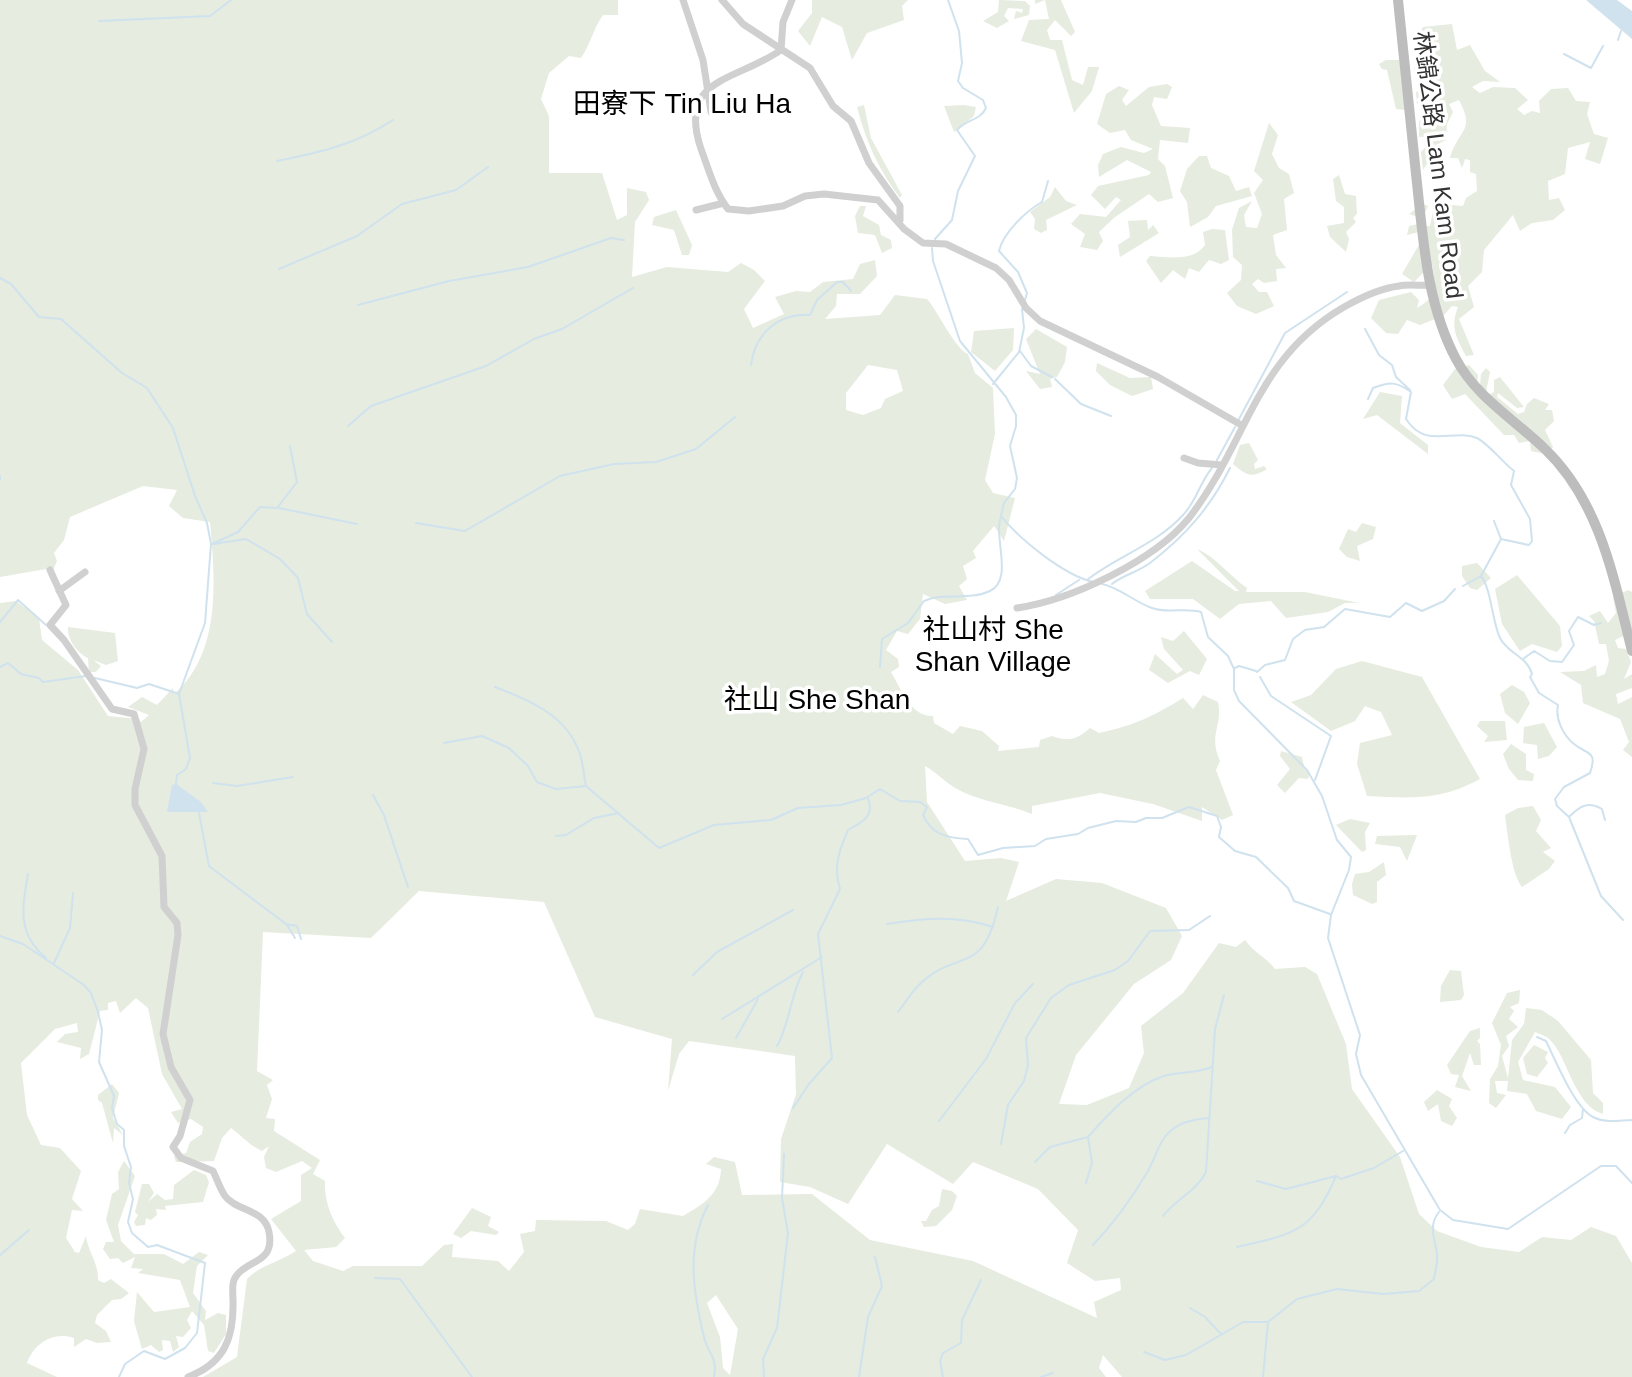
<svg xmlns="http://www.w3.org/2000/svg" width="1632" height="1377" viewBox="0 0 1632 1377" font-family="Helvetica,'Noto Sans TC',sans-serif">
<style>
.green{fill:#e6ecdf;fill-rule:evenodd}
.water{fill:#cfe2ee}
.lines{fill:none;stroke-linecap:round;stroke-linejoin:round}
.stream{stroke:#cfe2ee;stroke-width:2}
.minor{stroke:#d0d0d0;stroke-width:7}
.secondary{stroke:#bdbdbd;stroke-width:10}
.labels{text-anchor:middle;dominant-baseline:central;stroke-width:7;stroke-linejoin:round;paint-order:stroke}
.street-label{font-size:24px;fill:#333;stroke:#fff}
.quarter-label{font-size:28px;fill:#000;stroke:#fff}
</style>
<rect width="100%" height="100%" fill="#fff"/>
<!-- green -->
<path class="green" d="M0 0H618V15H603C593 29 591 43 581 58L569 56 549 73 541 99 549 116V173H602L617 220 627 215V188L646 192 649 200 635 222 632 277 667 267 728 272 741 263 754 270 765 281 744 309 753 328 784 314 775 297 796 291 810 292 823 282 853 279 860 264 875 260 877 276 860 294H837L836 306 825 319 880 315 895 295 927 299C939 313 955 349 968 354L975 373 993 388 995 434 985 480 993 493 1015 498 1004 541 994 526 973 551 976 558 963 566 967 579 959 586 967 600 945 604 923 594 920 619 908 634 897 631 886 650 898 659 899 667 891 672C901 689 911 717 933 716L934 723 953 734 960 726 982 731 999 746 998 751 1039 747 1040 740 1052 736C1069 742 1076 740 1090 728L1099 733C1135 725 1152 717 1183 698L1193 709 1203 695 1218 702C1223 726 1208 734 1220 761L1216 770 1233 815 1222 820 1202 807V821L1153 804 1100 793 1032 806V814C1008 804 981 802 957 789 946 783 936 772 925 766L927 802 965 861 1001 858 1019 862 1006 901 1056 879 1102 883 1166 908 1182 936 1171 960 1134 984 1076 1055 1059 1104 1087 1105 1129 1088 1144 1053 1141 1026 1183 993 1219 943 1236 947 1245 940C1254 953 1266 957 1275 969L1305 967 1317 974 1346 1044 1352 1089 1400 1157 1419 1214 1437 1231 1481 1247 1519 1252 1542 1237 1571 1240 1591 1227 1616 1236 1632 1263V1377H1122L1103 1355 1099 1368 1106 1377H203L237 1357 247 1279C260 1265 280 1262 296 1251L271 1219 301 1201V1175L312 1168 302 1161 276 1172 266 1168 264 1157 269 1146 262 1151C249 1145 243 1137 231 1128L222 1138 214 1161 176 1162 174 1156 186 1153 190 1142 202 1134 203 1127 191 1119 178 1123 171 1112 182 1109 162 1074 148 1008 136 998 120 1013 116 1001 108 1003V1010L100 1011 89 1054 80 1059 81 1048 57 1042 65 1034 78 1032 77 1023 55 1029 21 1063 27 1115 41 1145 60 1148 81 1171 72 1199 83 1211 72 1210 66 1238 75 1252 79 1253 86 1236C88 1252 99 1264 98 1280L104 1283 111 1279 129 1293 121 1299 112 1300 97 1315 95 1323 106 1331 111 1342 97 1343 86 1339 74 1347V1338C52 1331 34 1344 27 1363L57 1377H0V603L16 601 39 618 42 640 78 670 108 716 139 719 141 722 149 715 128 707 142 697 157 705 173 688 174 694C222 653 215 578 210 522L183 518 169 506 177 490 143 486 70 517 64 540 54 553 57 561 52 573 46 569 0 577ZM868 365 897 370 903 391 885 399 881 408 863 415 846 410V393ZM419 891 544 902 595 1017 672 1039 668 1091 679 1054 689 1041 795 1056 796 1094 781 1139 780 1182 810 1187 848 1204 887 1144 953 1184 973 1162 1038 1189 1078 1230 1067 1263 1095 1281 1120 1278 1121 1290 1094 1302 1097 1318 973 1261 870 1240 812 1194 742 1195 735 1162 714 1157 706 1164 721 1169C720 1195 703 1204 683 1216L640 1209 635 1224 628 1230 606 1221 536 1220 535 1231 520 1234 524 1252 509 1271 498 1261 452 1257 453 1244 444 1245 422 1266H353L343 1271 313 1261 304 1250 336 1247 345 1238C332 1221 324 1202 325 1181L313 1174 320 1160 274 1131 275 1119 266 1118 272 1099 267 1085 273 1080 257 1071 263 932 371 938ZM716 1295 738 1329 730 1375 723 1368 720 1337 707 1303Z
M812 0H908L902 6 904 20 867 33 852 60 842 27 822 17 810 46 798 31 812 13Z
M999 0 1025 1 1030 6 1029 15 1014 19 1016 11 1022 13 1023 9 1008 8 1004 16 1009 21 997 28 983 21 998 12Z
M1035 0H1061L1075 32 1071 36 1055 20 1047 30 1050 40H1062L1072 80 1083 85 1088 67H1099L1092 91 1074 113 1055 50 1021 41 1029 20 1049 19 1045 0 1035 4Z
M1452 24 1457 50 1470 45 1485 71 1500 82 1483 81 1472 87 1480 93 1493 87 1515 88 1528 100 1517 109 1524 115 1532 111 1540 113 1539 101 1551 89 1568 88 1576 101 1590 102 1587 114 1594 134 1608 138 1600 164 1585 159 1590 142 1568 148 1565 174 1548 181 1549 200 1559 198 1565 210 1553 220 1532 223 1520 231 1513 215 1484 250 1482 272 1468 286 1474 307 1459 319 1474 355 1466 356C1456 337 1450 327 1458 307L1452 306 1443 316 1420 325 1407 320 1398 334 1386 333 1371 318 1379 300 1411 292 1419 300 1417 308C1437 298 1436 284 1432 264L1414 282 1402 274 1420 243 1419 232 1407 235 1409 226 1418 224V217L1409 214 1422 204 1428 206 1423 217 1424 226H1430L1433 211 1452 205 1463 206 1466 198 1477 191 1476 174 1470 172V160L1465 159 1462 168 1458 158H1450C1458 129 1476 132 1459 100L1449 104 1453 112 1447 124 1446 140 1434 146 1441 152 1433 155 1423 170 1421 152 1428 144 1426 137H1419V121L1441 107 1439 101 1417 103 1416 92 1429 87V79L1414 71 1418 53 1415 45 1423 27Z
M1386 60H1399L1403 64 1406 110 1396 109 1387 70 1382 69 1379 64Z
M1167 84 1172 87 1167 99 1154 97 1152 105 1161 126 1190 128 1188 143 1160 140 1158 159 1165 166 1173 198 1158 202 1149 194 1115 217 1099 232 1103 241 1097 250 1080 247 1085 234 1071 224 1080 214 1106 217 1121 200 1116 197 1105 209 1091 195 1098 186 1149 175 1151 172 1127 160 1099 177 1098 165 1103 154 1121 147 1144 153 1153 149 1131 140 1125 130 1110 133 1097 124 1106 94 1119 86 1129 90 1122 100 1126 106 1149 87Z
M864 105 871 138 902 195 900 198C879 170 866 142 857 107Z
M964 105 976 107 974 116 954 132 944 106Z
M1269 123 1278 135 1272 154 1279 168 1289 174 1294 193 1284 199 1287 230 1273 235 1276 255 1286 268 1276 269 1277 281 1264 283 1258 279 1252 284 1259 292H1267L1274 306 1256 314 1237 306 1227 293 1241 280 1242 265 1233 257 1232 230 1239 208 1252 201 1244 215 1246 227 1257 228 1262 214 1254 193 1263 180 1254 171Z
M1199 156H1207L1211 168 1229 176 1236 191 1249 187 1252 196 1216 206 1208 217 1190 227 1187 202 1180 191 1187 169Z
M1339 175 1345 194 1356 196 1357 214 1353 218 1356 222 1346 232 1349 239 1346 252 1330 237 1327 226 1344 223V207L1336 201 1333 179Z
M1055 187 1066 201 1077 205 1046 220 1047 230 1041 233 1034 229 1035 219 1030 212 1050 197Z
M860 206H866L863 216 879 225 881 235 891 240 892 248 882 253 875 235 858 233 855 216Z
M676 210 692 245 689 255H682L674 230 652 225 654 217Z
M1147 220 1148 230 1153 225 1159 233 1120 257 1118 245 1130 237 1128 221Z
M1212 229 1225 230 1229 260 1221 264 1209 260 1199 272 1189 268 1185 279 1173 270 1161 283 1146 261 1150 256C1168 257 1193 262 1205 245L1203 232Z
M1014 328 1013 350 995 371 971 352 974 331Z
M1036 329 1067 347 1065 362 1057 377 1050 379 1052 387 1040 389 1026 371 1040 374 1026 339Z
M1097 363 1130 378 1151 377 1153 389 1132 396 1110 385 1096 371Z
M1469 365 1478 375 1477 384 1480 386 1481 374 1486 368 1490 372 1486 392 1489 395 1494 392V380L1500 377 1524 407 1517 408 1498 393 1497 397 1518 414 1524 412 1527 404 1534 398 1549 404 1545 410H1552L1554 421 1545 430 1553 447 1546 454 1531 451 1530 441 1519 443 1514 435H1504L1465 394 1452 399 1443 385 1455 369Z
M1380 392 1402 396 1400 423 1428 445V454L1377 415 1363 419Z
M1249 443 1258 460 1254 464 1255 469 1264 466 1267 469C1251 479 1246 475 1233 464L1240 445Z
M1362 523 1376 527 1373 539 1357 546 1360 561 1347 557 1339 549 1348 529 1356 532Z
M1197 549C1218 558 1229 576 1247 588L1246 592H1305L1359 603H1345L1328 612 1286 618 1271 601 1239 604 1220 619 1193 599H1150L1145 591 1192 561 1235 591H1239Z
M1477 563 1491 578 1477 590 1470 588 1462 576V566Z
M1517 575 1560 626 1562 646 1557 652 1532 644 1520 651 1502 624 1495 589Z
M1628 590 1632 592V632L1615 640 1618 648 1626 649 1631 662 1624 679 1632 674V688L1616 694 1618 704 1632 697V757L1623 750 1629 742 1620 719 1583 703 1581 685 1560 672 1584 671 1596 665 1597 677 1605 674 1609 661 1606 644H1599L1594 621 1589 616 1600 611 1608 623 1616 613 1613 597Z
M68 627 115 633 118 661 106 665 93 660 101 666 96 672H89L88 658C77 653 67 639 68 627Z
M1184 631 1207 659 1199 675 1190 671 1168 683 1149 670 1155 654 1177 674 1183 670 1164 649 1161 637 1173 641Z
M1362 661 1422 677 1480 779C1439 801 1412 798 1367 796L1357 764 1360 743 1392 735 1381 712 1365 706 1355 721 1331 731 1291 702 1311 695 1336 669Z
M1512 685 1524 692 1530 703 1518 724 1505 713 1500 694Z
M1480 721H1505L1507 740 1484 742 1488 736 1477 726Z
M1544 723 1557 747 1549 756 1538 759 1537 745 1523 743 1524 727Z
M1511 744 1526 754V770L1534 774 1533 781 1518 780 1509 769 1503 754Z
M1281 751 1302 757 1305 770 1310 772 1308 779 1299 778 1285 793 1277 785 1290 769 1280 756Z
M1533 806 1541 820 1536 831 1551 848 1543 852 1555 861 1549 869 1522 887C1511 873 1508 835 1505 815L1518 808Z
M1350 819 1370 823 1365 832 1366 850 1362 852 1336 825Z
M1417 835 1407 861 1400 847 1375 844 1377 836Z
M1384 862 1386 875 1377 882V902L1372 904 1353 895 1352 884 1355 874 1369 872Z
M1450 970 1461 971 1464 995 1461 1000 1440 1002 1441 986Z
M1520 990 1519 1003 1510 1007 1514 1011 1509 1019 1518 1027 1506 1036 1509 1046 1502 1056 1508 1078 1512 1040 1524 1024 1526 1008 1542 1010 1558 1021 1591 1060 1593 1093 1603 1103V1114C1574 1106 1567 1055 1550 1040 1547 1036 1539 1034 1535 1032L1518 1062 1523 1080 1555 1087 1571 1107 1562 1119 1536 1111 1527 1094 1507 1091 1508 1081H1495L1497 1093 1506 1095 1496 1108 1489 1103 1490 1079 1498 1066 1501 1045 1492 1023 1507 993Z
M1480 1028V1038L1477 1041 1480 1044 1481 1065H1474L1470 1053 1462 1076 1471 1091 1455 1087 1459 1075 1451 1074 1447 1065 1470 1031Z
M1534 1045 1548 1052 1545 1058 1548 1063 1537 1077 1527 1074 1523 1058Z
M112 1084 119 1093 113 1118 123 1135 114 1128 113 1143 102 1103 98 1100V1095Z
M1437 1090 1452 1099 1449 1106 1457 1118 1452 1126 1441 1121 1438 1104 1428 1111 1424 1102Z
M124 1161 135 1176 118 1225 121 1241 134 1254H164L183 1264 199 1252 208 1255 197 1266 193 1293 206 1311 205 1320 218 1313 226 1315V1334L214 1353 208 1351 204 1325 192 1311 187 1320 191 1328 183 1337 176 1336 179 1347 173 1352 170 1341 162 1340 163 1350 159 1352 151 1345 142 1349 134 1321 137 1292 154 1312 190 1307 180 1280 138 1273 143 1269 131 1268 135 1257 123 1263 118 1258 110 1259 103 1249 106 1242H114L106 1220 112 1194 119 1189 118 1172Z
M194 1170 206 1175 209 1182 203 1202 165 1206 166 1210 156 1209 157 1215 151 1220 146 1218 145 1225 136 1226 134 1222 138 1215 135 1212 142 1184H149L154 1193 148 1202 157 1194 165 1200 173 1199 174 1185Z
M942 1189 952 1191 957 1196 952 1210 936 1226 924 1227 921 1221H926L932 1210 939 1206Z
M472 1208 491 1217 488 1226 499 1232 496 1235 471 1231 461 1238 453 1234Z"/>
<!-- water -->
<path class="water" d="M1586 0H1617L1632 11V39Z
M176 784 201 802 208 812H167L172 785Z"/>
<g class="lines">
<!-- stream -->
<path class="stream" d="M99 21 210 16 231 0
M1618 40 1621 31
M1564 54 1591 68 1603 46
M277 161C321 152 355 145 393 120
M935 239 952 220 958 191 975 156 957 130C965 120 981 120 986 108L983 100 963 88 958 81 962 63 959 31 948 0
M932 248 933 261 960 341 1006 397 1016 415V426L1010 446 1017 478 1015 489 1004 503 1001 516C1020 540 1064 575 1093 582
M279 269 357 236 402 204 456 190 488 167
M0 278 11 284 39 317 61 319 122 373 147 388 173 428 195 496 207 523 211 544 205 623 179 694 190 758 186 769 177 775 176 784
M1025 300 1027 293 1018 272 999 251C1003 233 1026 211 1042 202L1048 181
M358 305 449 281 528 267 611 238 624 240
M1365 329 1379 355 1392 365 1396 377 1410 390
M1020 351 1031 366 1052 377
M751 365C755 333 779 313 810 315L817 300 837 282H843L851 291
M1055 379 1081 404 1111 416
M993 384 1019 352 1024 328 1022 309
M1368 399 1373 388C1390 382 1396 381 1411 392L1406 419C1426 450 1452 428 1477 438 1489 444 1502 462 1514 471L1511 485 1530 519 1532 541 1529 545 1501 539 1481 576 1463 586
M1239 419 1285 333 1347 292
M348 426 371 406 486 366 534 339 562 329 633 288
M1217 460 1235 427
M0 476V479
M279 508 357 524
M1494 521 1501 539
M416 523 465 531 560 476 614 464 656 462 696 449 735 417
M212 544 238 532 260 507 277 508 297 482 290 446
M213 544 246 539 280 559 298 578 307 614 332 642
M1481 576C1491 588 1492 621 1500 638 1508 654 1527 656 1532 674L1530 677 1539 693 1558 705C1555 719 1563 735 1574 744 1587 755 1598 750 1590 773L1564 787 1555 799 1557 806 1569 817 1601 896 1623 920
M1087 580C1116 557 1157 544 1183 515 1196 502 1200 482 1212 468
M1102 584C1121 588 1134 602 1152 608 1167 614 1185 607 1201 612L1208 637 1228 656 1234 669V690L1239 701 1307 770 1322 796 1337 840 1351 857 1349 870 1331 915 1328 938 1360 1035 1356 1054 1361 1075 1440 1210 1453 1220 1508 1229 1601 1166H1616L1632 1183
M1112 584C1123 575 1138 572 1150 563 1185 536 1210 508 1230 468
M1056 595 1079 580
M0 622 18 600 46 625
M1523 659 1534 651 1550 661 1562 662 1574 645 1569 631 1578 617 1594 625 1601 623
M0 667 8 663 21 674 39 678 43 682 86 676
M880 667 882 639 908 623 924 601C943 592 969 601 990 591 1014 579 993 537 1001 517
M1235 668 1239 666 1256 671
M1257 672 1265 665 1285 660 1293 639 1305 630 1324 627 1345 609 1390 617 1406 603 1422 611 1444 601 1455 589
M1260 677 1271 696 1331 736 1315 780
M95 678 137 688 149 684 179 694
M495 687C529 700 567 715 580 754 583 764 584 776 586 786
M444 743 482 736 509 748 528 766 537 782 556 789 586 786 659 848 714 825 771 820 798 808 841 805 866 798 880 789 900 801 920 802 927 807 923 815C932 835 947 838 968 839L978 855 1003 848 1035 846 1046 839 1078 834 1088 828 1116 821 1136 822 1146 818H1162L1189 807 1217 816 1221 827 1219 837 1235 851 1256 857 1288 888 1294 901 1330 914
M213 783 237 786 293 777
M373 795 384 815 408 887
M199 813 209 866 286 924 297 926 301 939
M1570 816C1580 806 1588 801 1602 809L1605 820
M556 836 566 835 594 818 619 813
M28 874C22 909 17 934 46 958
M887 924C924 918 957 915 993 927
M287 925 295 938
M0 936 23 944 84 985 91 993 98 1012 102 1030 99 1062 114 1096 112 1108 117 1124 124 1130V1146L131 1167 129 1183 133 1199 128 1222 132 1233 148 1247 157 1245 205 1263 197 1333 185 1348 165 1359 144 1351 125 1364 119 1377
M54 963 70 928 73 893
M693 975 717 952 793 910
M898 1012C905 1003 911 993 918 986 956 947 982 979 998 907
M722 1019 822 957
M1537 1037 1546 1041C1555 1059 1574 1107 1593 1117 1605 1123 1619 1121 1632 1120
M736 1038 758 999
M777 1046C790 1023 790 996 803 972
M793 1108 809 1084 832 1058 818 934 840 889C833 867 839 851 848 830 862 822 875 817 868 798
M939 1121 986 1059 1015 1003 1033 984
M1565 1133 1570 1125 1582 1118 1583 1109
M1001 1144 1008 1105 1024 1081 1028 1065 1026 1038 1051 998 1069 985 1115 970 1128 961 1150 931 1189 930 1210 916
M1035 1162 1050 1147 1088 1137
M1257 1181 1286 1189 1336 1176 1341 1179 1374 1168 1403 1151
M1086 1183 1092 1163 1088 1137C1108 1114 1135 1085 1164 1076 1180 1071 1196 1074 1212 1067
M708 1205C686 1247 693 1292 704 1337 708 1354 718 1357 714 1377
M1163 1216C1176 1199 1197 1191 1206 1172L1215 1029 1224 995
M1093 1245C1115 1222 1132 1198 1148 1171 1156 1157 1159 1139 1173 1129 1183 1121 1196 1119 1209 1118
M1237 1247C1293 1234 1312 1233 1336 1176
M0 1255 29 1230
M375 1278 400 1279 472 1377
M1190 1308 1205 1317 1221 1334
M1144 1352 1165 1360 1186 1355 1243 1322H1268L1297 1299 1337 1289 1383 1294 1419 1291 1434 1279C1435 1272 1438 1263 1437 1256 1436 1240 1427 1227 1439 1212
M764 1377 763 1359 777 1328 788 1233 782 1198 784 1154
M859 1377 868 1317 882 1286 875 1257
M943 1377 940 1361 943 1353 961 1343 962 1320 981 1280
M1041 1377 1053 1373
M1263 1377 1268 1322"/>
<!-- minor -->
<path class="minor" d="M683 0 703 60 711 112
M722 0 743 24 810 68 833 106 851 121 869 163 900 206V220
M781 50C735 82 677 77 701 149 709 170 714 191 728 209L749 211 783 206 805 196 824 194 878 200 904 229 923 243 946 244 996 268 1009 280 1026 308 1040 321 1158 377 1243 426
M781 50 783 22 792 0
M696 210 724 203
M1184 458 1198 463 1222 465
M50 570 66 605 50 625 64 640 112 709 134 714 144 749 135 789V805L162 856 164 907 177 923 178 935 163 1034 171 1067 190 1100 180 1136 173 1147 181 1158 213 1171C217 1179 220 1189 225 1196 236 1211 265 1209 269 1232 275 1263 249 1259 237 1275 231 1282 233 1291 233 1301 234 1337 225 1363 188 1377
M59 591 85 572
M1017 608C1071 600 1154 561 1189 518 1248 442 1254 359 1344 307 1360 298 1381 288 1399 286 1409 284 1420 286 1431 285"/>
<!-- secondary -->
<path class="secondary" d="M1398 0C1404 58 1410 116 1416 174 1423 236 1426 303 1456 359 1476 397 1515 420 1545 449 1601 503 1614 580 1632 651"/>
</g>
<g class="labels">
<!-- street labels -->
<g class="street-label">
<text transform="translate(1439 165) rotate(83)">林錦公路 Lam Kam Road</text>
</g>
<!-- quarter labels -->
<g class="quarter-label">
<text x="682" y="103">田寮下 Tin Liu Ha</text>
<text x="993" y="629">社山村 She<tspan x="993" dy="32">Shan Village</tspan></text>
<text x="817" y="699">社山 She Shan</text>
</g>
</g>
</svg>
